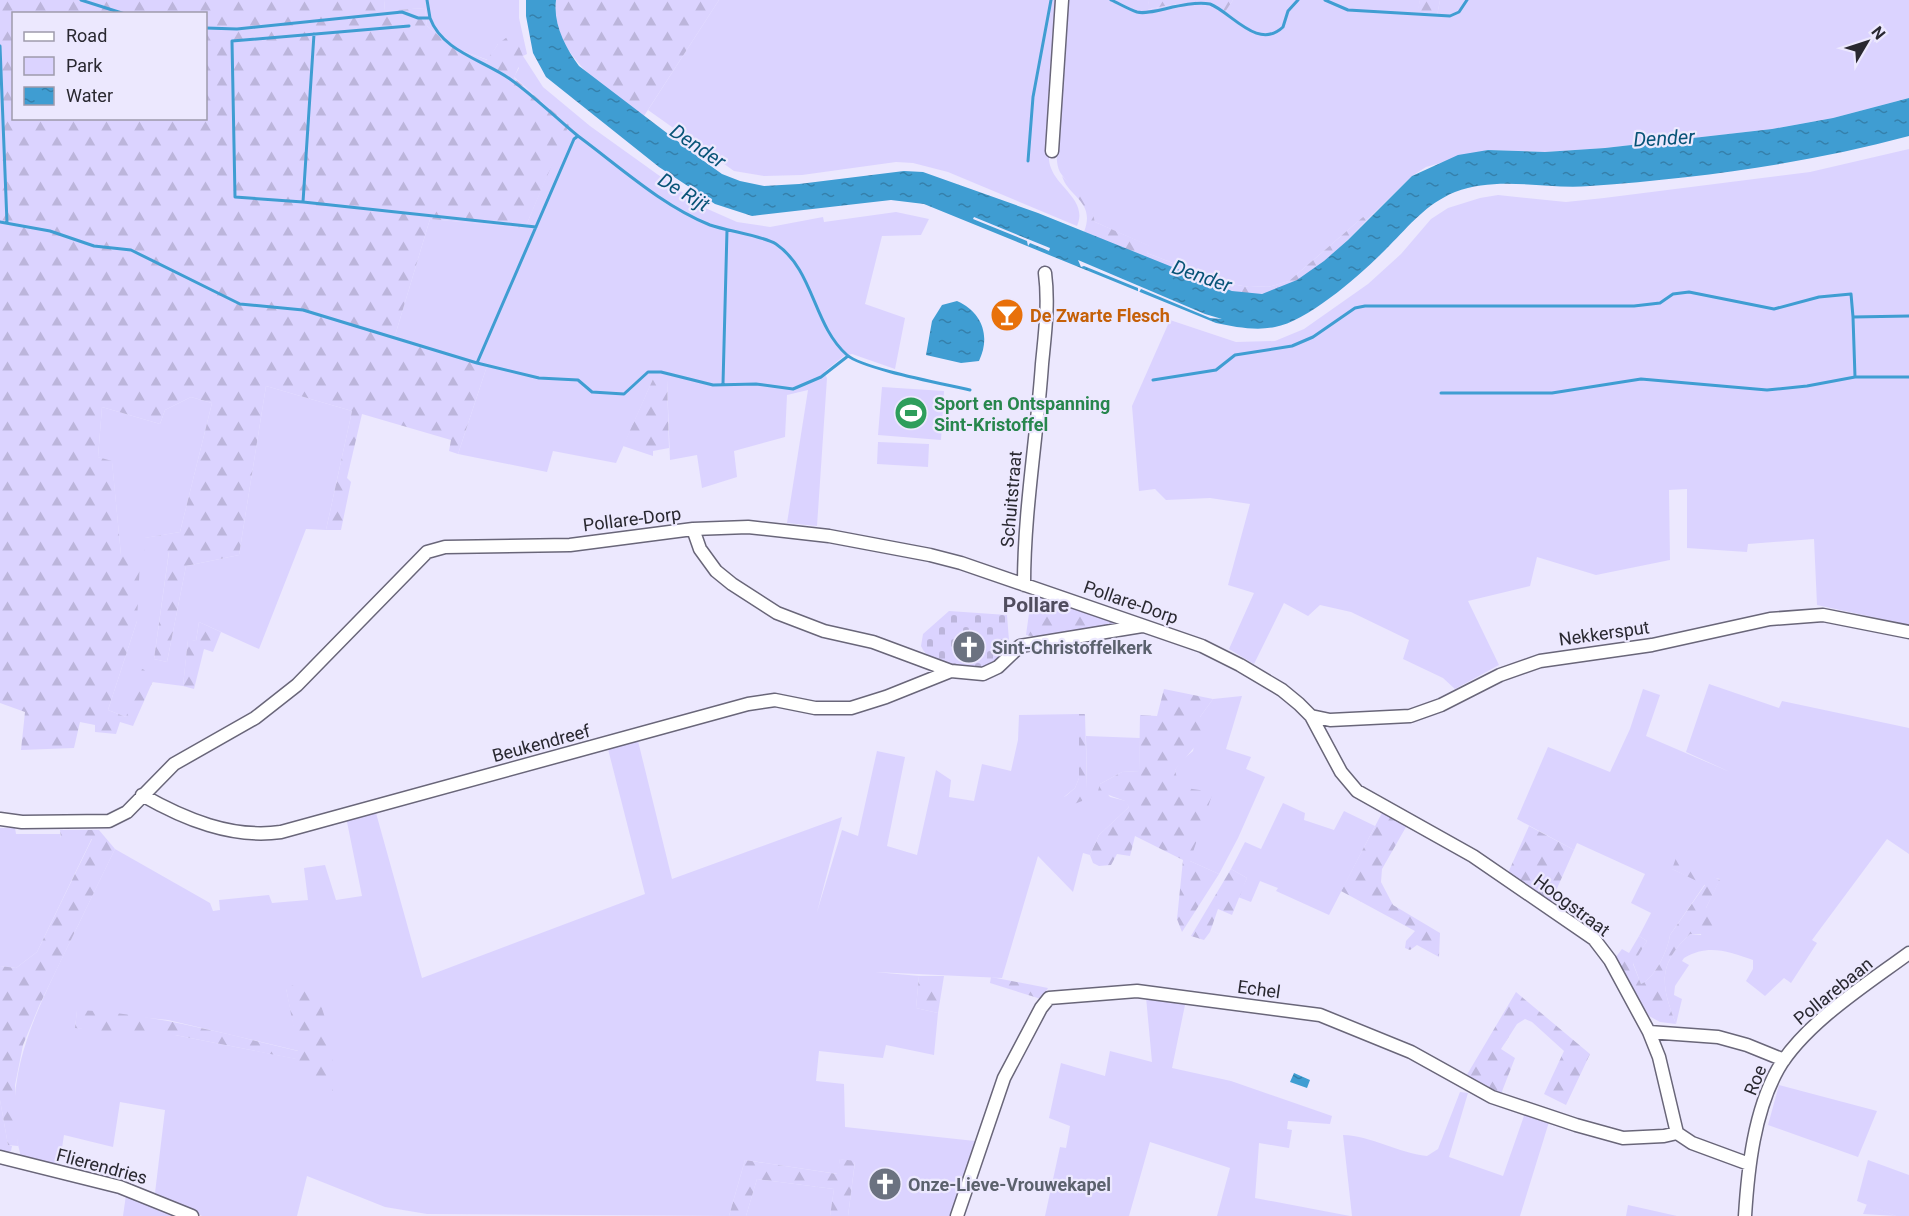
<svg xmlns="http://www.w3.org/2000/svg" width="1909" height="1216" viewBox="0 0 1909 1216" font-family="Roboto,sans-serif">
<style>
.green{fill:#dbd3ff;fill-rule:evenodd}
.forest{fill:url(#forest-firs);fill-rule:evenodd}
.cemetery{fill:url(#cemetery-stones)}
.water{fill:url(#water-ripples)}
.pier{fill:#ece8fe}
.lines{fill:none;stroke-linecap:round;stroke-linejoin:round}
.stream{stroke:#3f9dd2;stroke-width:3}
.minor-casing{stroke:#696679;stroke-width:15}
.minor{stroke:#fff;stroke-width:12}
.labels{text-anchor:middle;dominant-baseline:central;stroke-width:4.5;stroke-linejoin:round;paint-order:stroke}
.food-label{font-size:18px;font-weight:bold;fill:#c56008;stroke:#ece8fe;text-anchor:start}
.leisure-label{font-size:18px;font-weight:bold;fill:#27864d;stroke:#ece8fe;text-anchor:start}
.street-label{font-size:18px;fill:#292830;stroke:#ece8fe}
.worship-label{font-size:18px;font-weight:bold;fill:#5b616d;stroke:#ece8fe;text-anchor:start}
.water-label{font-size:20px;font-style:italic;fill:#075377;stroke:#ece8fe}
.quarter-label{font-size:21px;font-weight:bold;fill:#504d5e;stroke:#ece8fe}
</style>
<defs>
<pattern id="forest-firs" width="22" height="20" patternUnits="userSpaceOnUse" patternTransform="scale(1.5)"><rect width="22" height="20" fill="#dbd3ff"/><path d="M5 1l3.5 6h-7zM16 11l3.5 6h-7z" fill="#bcb5db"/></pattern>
<pattern id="cemetery-stones" width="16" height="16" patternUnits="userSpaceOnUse" patternTransform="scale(1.5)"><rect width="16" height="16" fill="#dbd3ff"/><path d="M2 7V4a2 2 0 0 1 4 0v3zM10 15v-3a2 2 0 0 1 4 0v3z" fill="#bcb5db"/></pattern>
<pattern id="water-ripples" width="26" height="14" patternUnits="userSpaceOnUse" patternTransform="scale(1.5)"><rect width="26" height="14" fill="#3f9dd2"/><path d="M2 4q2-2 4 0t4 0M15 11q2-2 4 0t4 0" fill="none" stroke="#3580ab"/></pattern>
</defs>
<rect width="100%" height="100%" fill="#ece8fe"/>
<!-- green -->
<path class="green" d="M385 0H519V18L527 54 523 56 543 87 590 126 703 207 737 222 770 227 823 217 824 222 896 212 929 219 921 235 882 236 865 304 905 318 895 369 852 354 844 356 824 372 827 378 817 526 787 523 808 390 787 395 785 437 734 451 737 477 702 488 697 455 670 460 667 380 653 379 616 463 553 451 547 472 458 454 487 366 394 339 430 219 525 228 568 125 514 77 519 68 498 44 488 60 454 48 427 26 425 8 384 11Z
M719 0H1060L1048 144C1049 152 1048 161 1051 168 1058 188 1088 201 1077 226L948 172 913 163 896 162 802 175 764 176 734 171 648 110Z
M1067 0H1149L1148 10C1177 3 1198 0 1225 12L1233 0H1420L1418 12 1437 16 1440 0H1909V98L1833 118 1772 129 1605 148 1545 152 1488 150 1426 167 1412 176 1368 219 1363 217 1289 281 1272 286 1249 287 1225 283 1147 253 1149 246 1095 222C1090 199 1074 192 1062 175 1055 166 1057 153 1057 142Z
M1909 149V625L1817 605 1814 539 1748 544 1747 552 1687 548V489L1669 490 1670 560 1596 575 1537 557 1530 586 1468 601 1499 665 1455 689 1443 678 1403 659 1409 640 1351 612 1320 605 1308 616 1284 603 1254 664 1229 649 1254 593 1228 585 1250 504 1210 498 1166 500 1155 489 1139 491 1132 406 1170 320 1236 342 1275 341 1304 329 1368 284 1401 254 1431 219 1448 208 1480 198 1498 195 1566 202 1604 198 1810 172Z
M266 386 352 411 326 530 306 529 259 649 199 622 196 641 188 640 183 686 152 682 155 674 126 717 108 710 137 621 133 555H121L112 462 98 457 102 407 160 424 165 410 191 397 212 403 180 532 145 538 169 551 154 659 167 662 186 566 239 555Z
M882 387 944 391 941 440 878 435Z
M878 442 929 444 928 467 877 464Z
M1709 684 1779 708 1782 701 1909 728V854L1887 839 1812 940 1817 943 1791 983 1784 978 1765 996 1746 981 1753 969V960C1727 951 1708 944 1684 958L1682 961 1689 965 1675 986 1674 995 1682 999 1676 1024C1661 985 1657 965 1690 934L1701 935 1706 908 1720 879 1672 869 1705 884 1670 935C1668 950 1655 978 1641 984L1633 963 1647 941 1639 936 1651 913 1631 903 1645 874 1577 843 1574 850 1517 819 1548 747 1610 772 1630 729 1643 689 1660 695 1646 736 1730 772 1686 752Z
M1242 696 1226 749 1251 757 1246 769 1265 777 1238 838 1219 874 1190 861 1175 770 1182 760 1193 751 1200 717 1213 699Z
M1079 714V778L1075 788 1064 797 1087 789 1086 736 1140 738 1139 771 1122 772 1100 784 1110 797 1126 801 1129 807 1099 835 1090 855 1083 853 1073 892 1038 856 1002 978 875 972 919 976 916 1008 938 1013 934 1055 886 1045 883 1058 819 1051 816 1081 844 1084 845 1127 975 1141 977 1146 963 1176 952 1216H848L855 1162 840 1159 838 1174 745 1160 729 1216 427 1214 385 1207 307 1176 297 1216H202L155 1193 165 1110 120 1102 113 1147 64 1135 59 1167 21 1157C0 1083 34 1016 65 952 82 918 98 883 115 849L210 903 213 911 220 910 219 900 269 895 272 903 308 900 304 868 325 865 336 900 362 896 346 817 376 813 422 978 645 894 608 749 638 741 672 879 842 817 817 912 842 830 858 836 877 751 905 757 887 846 917 855 936 770 951 780 949 797 974 801 982 764 1011 771 1018 740 1019 715ZM286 988 333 1092 297 1059 175 1035 75 1028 77 1011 168 1020 299 1051Z
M1283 803 1305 813 1304 820 1334 830 1344 811 1375 826 1329 915 1276 891 1278 888 1260 881 1251 902 1238 897 1247 878 1231 869 1245 842 1261 849Z
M0 828H15L16 834H60L61 838H92L37 952 16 968 0 966Z
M1146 997 1186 1000 1172 1068 1231 1081 1332 1116 1330 1124 1288 1121 1287 1129 1292 1130 1289 1148 1259 1143 1255 1198 1350 1216H1217L1230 1168 1150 1142 1129 1216H1045L1060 1147 1066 1148 1070 1126 1049 1118 1061 1063 1105 1076 1110 1051 1152 1062Z
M1779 1085 1877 1111 1858 1157 1768 1125Z
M1460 1092 1468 1093 1449 1157 1503 1176 1525 1113 1549 1122 1520 1216H1352L1343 1135C1372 1136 1398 1153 1427 1156L1438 1149Z
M0 1100 8 1145 12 1146 11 1151 0 1153Z
M1868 1160 1909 1175V1216H1896L1857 1201Z
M757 1179 834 1189 830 1216H746Z
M126 1195 181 1216H123Z
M1628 1205 1677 1216H1626Z"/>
<!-- forest -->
<path class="forest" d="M0 0H385L384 11 425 8 427 26 454 48 487 60 498 44 511 34 515 37 523 56 514 78 569 125 525 228 430 219 394 339 487 366 458 454 449 451 451 440 362 414 347 478 351 482 341 530H326L352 411 266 386 239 555 186 566 167 662 154 659 169 552 145 553 144 538 180 532 212 403 191 397 165 410 160 424 102 407 98 457 112 461 121 555H133L140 560 137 621 108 710 126 717 142 669 156 674 133 726 120 722 116 734 95 732V725L80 722 74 748 21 750 25 712 0 703ZM14 14H206V118H14Z
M556 0H719L644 116C605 88 551 56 556 0Z
M1149 0H1233L1225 12C1198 0 1176 3 1147 10Z
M1420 0H1440L1437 16 1417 13Z
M1062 176 1090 203 1095 222 1150 246 1147 253 1225 283 1249 287 1272 286 1289 281 1363 217 1368 219C1339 249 1304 288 1261 294 1228 299 1119 247 1084 232 1096 201 1068 197 1062 176Z
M653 379H667L669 448 653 451V456L623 446Z
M1032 592 1114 620 1115 623 1114 626 1035 637 1026 635Z
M199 622 221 632 213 652 204 649 194 689 183 686 188 639 196 641Z
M1164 689 1213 699 1200 717 1203 737 1175 770 1179 787 1213 792 1190 861 1219 874 1182 932 1177 919 1183 860 1135 836 1130 856 1117 854 1111 865 1099 866 1093 863 1090 855 1099 835 1129 807 1125 801 1098 791 1100 784 1122 772 1139 771 1140 715 1157 716Z
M1079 714H1085L1087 789 1082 801 1064 808 1059 802 1075 788 1079 778Z
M1383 811 1406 827 1382 869 1381 882 1393 905 1440 933 1439 957 1417 945 1410 950 1405 948 1406 941 1415 931 1341 891Z
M1529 826 1574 850 1551 902 1508 873Z
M60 830H99L115 849 39 1006 23 1045 15 1085 18 1146 8 1145 0 1100V966L16 968 37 952 92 839 61 838Z
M1676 858 1720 880 1706 908 1726 914 1715 934H1690C1657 965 1661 985 1676 1024L1660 1022 1649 1016 1615 958 1622 949 1629 953 1639 936 1647 941 1633 964 1641 984C1655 978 1668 950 1670 935L1705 885 1672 869Z
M1231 869 1247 878 1232 915 1218 909 1210 932 1204 940 1191 936Z
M919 976H944L938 1013 916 1008Z
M991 977 1048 988 1041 999 990 983Z
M312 978 332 1039 333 1092 293 1074 296 1059 175 1035 137 1036 75 1028 77 1010C153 1013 225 1034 298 1051L286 988Z
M1516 992 1590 1054 1566 1105 1544 1094 1564 1051 1532 1022 1525 1019 1517 1024 1501 1049 1515 1058 1501 1094 1465 1078Z
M840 1159 855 1161 848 1216H830L834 1189 757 1179 746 1216H729L745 1160 837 1174Z
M1867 1204 1896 1216 1863 1214Z"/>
<!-- cemetery -->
<path class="cemetery" d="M949 611 1007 615 1010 653 991 669C970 667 931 670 921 646L923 634Z"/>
<!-- water -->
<path class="water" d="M526 0H556C553 24 565 47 579 66L701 159 722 174 740 181 764 186 799 184 904 171 923 172 1038 213 1232 291 1262 294 1297 280 1324 261 1348 240 1412 176 1458 155 1488 150 1545 152 1605 148 1772 129 1833 118 1909 98V136C1805 164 1698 178 1590 186 1545 190 1500 175 1455 192 1426 204 1410 225 1389 246 1365 271 1309 321 1275 327 1256 331 1235 327 1216 323L924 204 891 200 752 216 715 204 659 167 546 77 533 53 526 16Z
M957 301C982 312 991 336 979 361L961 363 926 355 932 321 942 305Z
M1294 1073 1310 1080 1307 1088 1290 1082Z"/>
<!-- pier -->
<path class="pier" d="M974 217 1050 248 1049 251 1030 243 1028 246 1027 241 973 219Z
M1078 260 1205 314 1222 319 1210 318 1141 289 1138 294V288L1084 266 1081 267Z"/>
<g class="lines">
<!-- stream -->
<path class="stream" d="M81 0 125 14
M1111 0C1120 4 1128 9 1137 12 1151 16 1184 0 1210 4 1231 12 1258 51 1283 27L1288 11 1298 0
M1325 0 1348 10 1450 16 1459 12 1467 0
M430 18C442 51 483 60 510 79 534 96 555 117 578 136
M206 28 237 29 402 12 418 18H430L427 0
M314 34 303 202 536 227
M0 46 7 223
M1028 161 1033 97 1051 0
M303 202 235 197 232 41 409 26
M0 222 50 231 94 246 131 250 240 304 303 310 477 363 539 378 578 380 592 392 624 394 648 372H661L713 385 756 384 793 389 821 377 848 356
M477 363 574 139 578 136C620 167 661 205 710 225 727 231 764 236 776 244 814 270 813 325 847 355 863 369 945 384 970 390
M1855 377H1909
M1153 380 1216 370 1235 355 1292 346 1313 337 1355 308 1365 306H1634L1660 303 1673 294 1689 292 1774 309 1819 297 1851 294 1853 317 1909 316
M723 384 727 230
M1441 393H1552L1641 379 1767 390 1807 386 1855 377 1853 317"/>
<!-- minor casing -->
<g class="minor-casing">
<path id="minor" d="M1052 151 1062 0
M693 529 700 549 716 571 732 584 777 613 824 631 873 642 951 671 983 674 998 667 1020 646 1142 626
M1024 585C1024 510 1037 438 1042 364 1045 333 1049 304 1045 273
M1311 716 1330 720 1410 716 1441 705 1500 675 1540 661 1652 645 1770 619 1823 615 1909 632
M142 795C184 819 232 839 281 832L748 704 775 700 815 708H851L886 697 951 671
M0 819 22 822 109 821 127 812 174 764 255 718 297 685 427 552 445 547 570 545 693 529 748 527 829 536 930 555 961 563 1202 646 1240 665 1282 690 1299 704 1311 716 1341 772 1357 791 1473 856 1594 939 1610 960 1649 1032 1659 1057 1677 1133 1692 1143 1749 1164
M1649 1032 1718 1037 1747 1045 1784 1060
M0 1157 120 1187 192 1216
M957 1216 1004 1078 1041 1008 1049 998 1137 991 1320 1015 1411 1052 1492 1097 1576 1125 1623 1138 1664 1136 1677 1133
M1745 1216C1748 1168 1754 1112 1778 1069 1805 1023 1867 984 1909 953"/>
</g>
<!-- minor -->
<use href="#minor" class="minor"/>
</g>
<!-- icons -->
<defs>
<g id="bar-disc" transform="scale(1.725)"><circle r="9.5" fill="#e8710a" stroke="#ece8fe"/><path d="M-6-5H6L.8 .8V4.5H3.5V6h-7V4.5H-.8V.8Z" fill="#fff"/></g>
<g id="stadium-disc" transform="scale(1.725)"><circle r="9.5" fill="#2e9e5b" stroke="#ece8fe"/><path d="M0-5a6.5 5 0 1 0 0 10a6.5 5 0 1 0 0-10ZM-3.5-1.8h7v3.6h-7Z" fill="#fff"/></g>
<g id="church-disc" transform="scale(1.725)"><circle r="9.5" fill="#6b7280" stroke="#ece8fe"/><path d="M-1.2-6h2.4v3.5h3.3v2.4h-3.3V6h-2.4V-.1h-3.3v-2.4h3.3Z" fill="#fff"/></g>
</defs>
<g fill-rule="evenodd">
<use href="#bar-disc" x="1007" y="315"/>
<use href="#stadium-disc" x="911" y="413"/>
<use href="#church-disc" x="969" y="647"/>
<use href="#church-disc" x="885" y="1184"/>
</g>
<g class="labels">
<!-- food labels -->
<g class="food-label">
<text x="1030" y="315">De Zwarte Flesch</text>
</g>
<!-- leisure labels -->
<g class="leisure-label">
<text x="934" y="403">Sport en Ontspanning<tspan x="934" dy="21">Sint-Kristoffel</tspan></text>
</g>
<!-- street labels -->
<g class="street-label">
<text transform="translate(1011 499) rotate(-85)">Schuitstraat</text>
<text transform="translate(632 519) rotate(-7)">Pollare-Dorp</text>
<text transform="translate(1131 602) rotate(19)">Pollare-Dorp</text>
<text transform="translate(1604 633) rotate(-8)">Nekkersput</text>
<text transform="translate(541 743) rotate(-15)">Beukendreef</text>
<text transform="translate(1572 905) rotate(37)">Hoogstraat</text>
<text transform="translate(1259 989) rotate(8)">Echel</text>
<text transform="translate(1833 991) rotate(-39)">Pollarebaan</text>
<text transform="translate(1755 1080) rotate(-68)">Roe</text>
<text transform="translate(102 1166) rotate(15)">Flierendries</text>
</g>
<!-- worship labels -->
<g class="worship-label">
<text x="992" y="647">Sint-Christoffelkerk</text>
<text x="908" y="1184">Onze-Lieve-Vrouwekapel</text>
</g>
<!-- water labels -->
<g class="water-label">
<text transform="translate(1664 138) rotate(-3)">Dender</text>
<text transform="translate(698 146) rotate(34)">Dender</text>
<text transform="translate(684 192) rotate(31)">De Rijt</text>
<text transform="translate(1202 276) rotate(19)">Dender</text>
</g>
<!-- quarter labels -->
<g class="quarter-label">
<text x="1036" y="605">Pollare</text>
</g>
</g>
<!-- legend -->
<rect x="12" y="12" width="195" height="108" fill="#ece8fe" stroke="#9e9bac" stroke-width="1.5"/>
<rect x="24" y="32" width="30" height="9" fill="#ffffff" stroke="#9e9bac" stroke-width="1.5"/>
<text x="66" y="42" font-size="18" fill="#292830">Road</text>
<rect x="24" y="57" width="30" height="18" fill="#dbd3ff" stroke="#9e9bac" stroke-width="1.5"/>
<text x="66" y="72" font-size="18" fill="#292830">Park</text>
<rect x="24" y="87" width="30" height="18" fill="url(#water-ripples)" stroke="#9e9bac" stroke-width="1.5"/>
<text x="66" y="102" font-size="18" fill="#292830">Water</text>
<!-- north arrow -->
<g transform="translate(1867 42) rotate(51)" stroke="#ece8fe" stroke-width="4.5" paint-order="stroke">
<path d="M0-4.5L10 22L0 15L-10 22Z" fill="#292830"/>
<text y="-9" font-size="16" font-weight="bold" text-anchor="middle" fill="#292830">N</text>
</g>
</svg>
